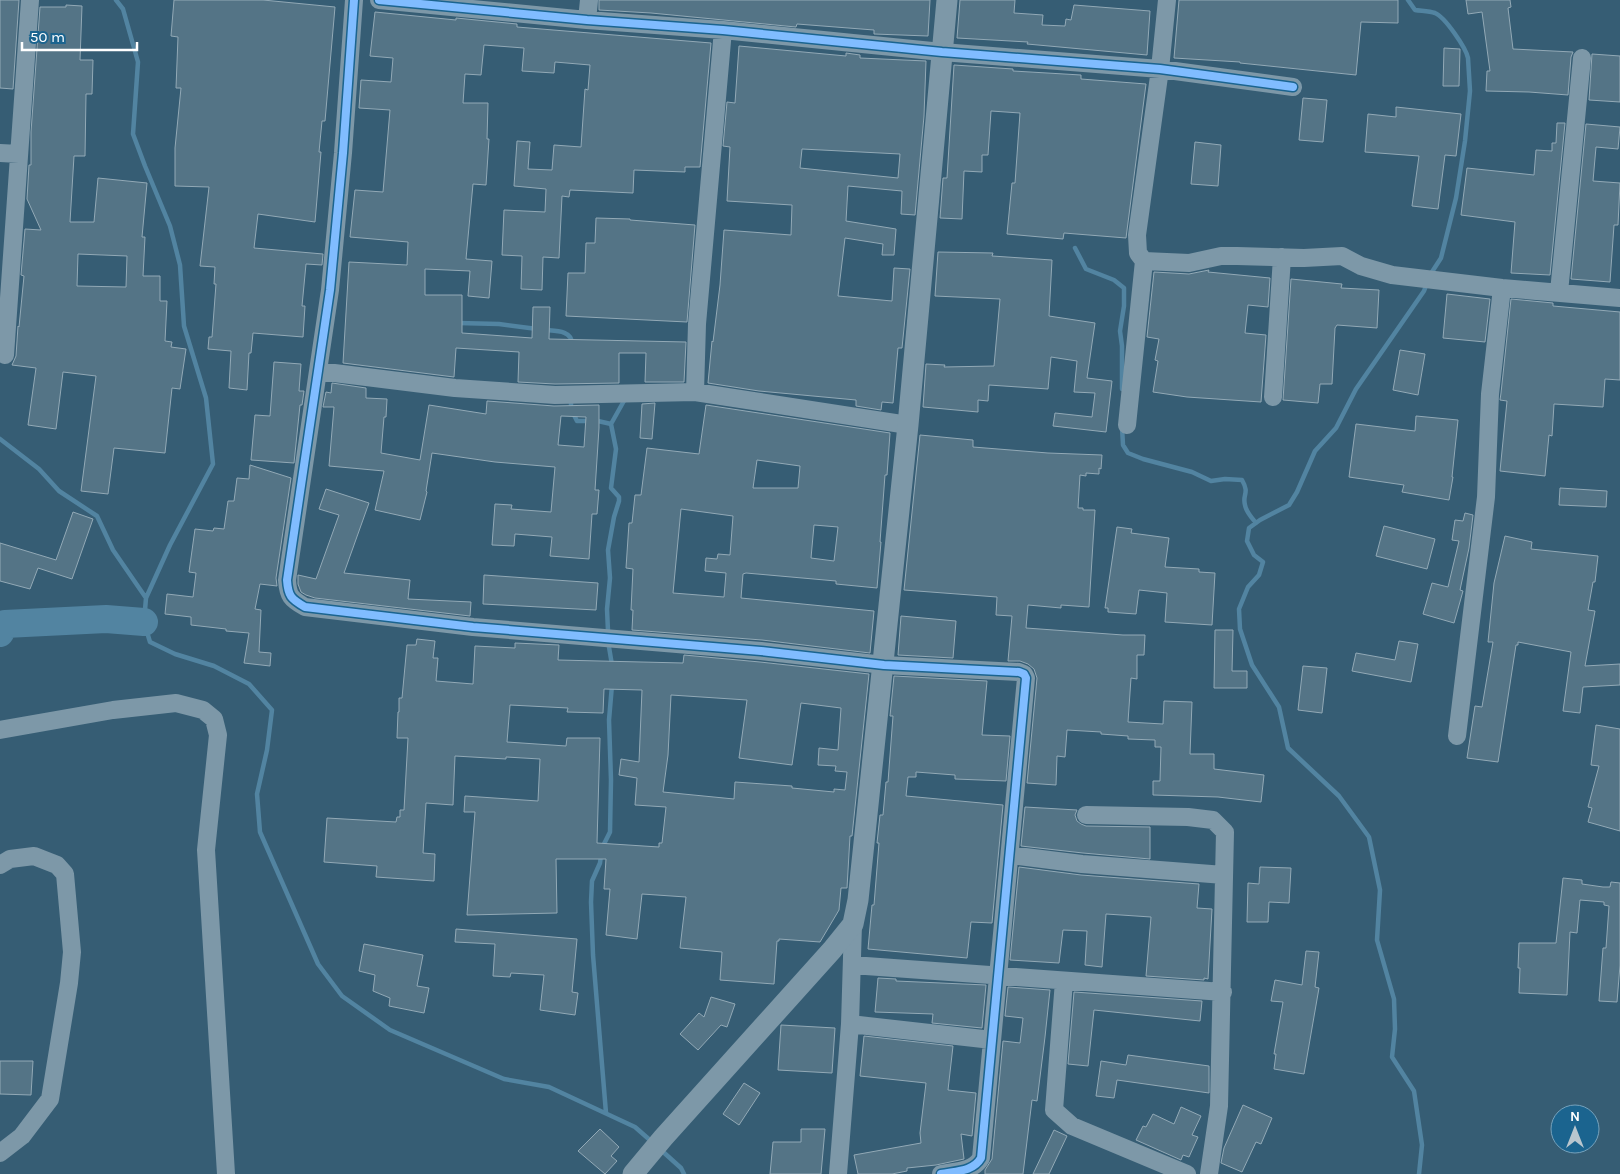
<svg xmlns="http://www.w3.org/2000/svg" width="1620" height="1174" viewBox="0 0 1620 1174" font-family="Karla,sans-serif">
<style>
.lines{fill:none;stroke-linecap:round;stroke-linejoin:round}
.stream{stroke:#5284a1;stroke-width:4.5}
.river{stroke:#5284a1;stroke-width:28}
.building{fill:#547486;stroke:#92a9b6;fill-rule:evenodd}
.minor{stroke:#7d98a8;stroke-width:18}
.tertiary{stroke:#7d98a8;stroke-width:21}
.cycleway-casing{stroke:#1b648f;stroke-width:11}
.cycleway{stroke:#80bcff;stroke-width:8}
</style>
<rect width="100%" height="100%" fill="#365d74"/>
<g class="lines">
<!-- stream -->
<path class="stream" d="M116 0 123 9 138 62 133 134 145 166 170 226 180 265 184 326 206 398 213 464 170 545 146 598 144 622 150 642 175 654 214 666 249 684 272 710 267 750 257 794 260 832 318 964 342 996 390 1030 504 1079 549 1087 635 1127 651 1141
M1408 0 1415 10C1421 11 1429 11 1435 13 1445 17 1466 48 1468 58L1470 91 1465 141 1456 198 1441 258 1430 275
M1075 248 1086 269 1114 280 1124 288V306L1120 331 1122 346V389
M458 323 499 324 537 329
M545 330C555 331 572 330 572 344
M571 403V409L577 421H598L611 424
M1122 427 1123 445 1128 453 1143 459 1192 472 1211 481 1225 479 1242 480C1250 494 1242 494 1245 505 1246 512 1252 518 1256 523
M0 439 39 469 59 491 97 516 113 550 146 598
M608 631 607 609 610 578 608 550 614 517 619 501V497L611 488 616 449 611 424 625 399
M609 647 612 665
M606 1113 593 955 591 902 592 881 600 863 602 848 610 832 611 780 609 720 612 685
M661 1150 681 1168 684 1174
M1419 1174 1422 1145 1414 1091 1392 1057 1395 1029 1394 999 1377 940 1380 890 1369 837 1339 796 1288 748 1279 707 1252 665 1240 629 1239 609 1248 587 1259 575 1263 562 1254 555 1247 541 1249 528 1260 520 1289 505 1297 492 1315 451 1336 428 1356 389 1424 291 1427 283"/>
<!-- river -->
<path class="river" d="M0 633 5 624 106 619 144 622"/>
</g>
<!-- building -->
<path class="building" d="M0 0H19L13 89 0 88Z
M174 0H263L335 7 325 121H322L319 152H321L315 222 258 214 254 248 323 254 322 265 306 264 302 306H305L303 337 253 333 251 353H249L247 390 229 388 231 351 208 349 209 337H212L216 284H214L215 267 200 266 209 187 175 186V148L181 88H176L178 37 171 36Z
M599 0H930L928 36 874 34V30L797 24 796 27 651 13 599 10Z
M960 0H1015L1014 13 1043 15 1042 25 1065 26 1066 19 1071 20 1074 5 1150 11 1147 55 1027 44 1028 42 957 38Z
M1179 0H1398V23L1361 22 1356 75 1240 63V62L1174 58Z
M1466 0H1510L1511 7 1508 8 1513 49 1573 52 1571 57 1568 95 1529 92 1486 91 1487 71H1490L1482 12 1468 14Z
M66 5 82 6 80 60H93L92 94H86L85 156H74L70 222H94L98 178 147 183 142 237H145L143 276H160V301H167L165 341 172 342 171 347 186 349 180 389 172 388 165 453 114 448 108 494 81 491 96 376 63 372 56 429 28 425 36 368 12 365 16 356 18 326 19 327 24 276 21 275 25 229 41 230 27 199 29 165H31V132L40 7H66ZM78 254 127 256 126 287 77 286Z
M375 12 456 20V18L517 24V27L711 43 700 167H685V172L634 170 633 193 570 190 569 197 562 196 559 258 543 257 542 290 521 289 522 256 502 255 504 210 545 212 546 189 514 186 517 141 530 142 528 169 552 170 554 145 581 147 585 89 588 90 590 65 555 62 554 73 522 71 524 48 484 45 481 75 465 74 463 103H488L487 139H489L486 185 473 184 466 259 492 261 489 298 468 296 470 271 425 269V295H462V333L532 338 533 307H550L549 339 686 342 684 382H645L646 353H619V383L555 384 518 382 519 352 456 348 454 377 343 363 349 262 407 265 408 242 350 237 355 190 383 192 390 110 359 108 361 80 391 82 393 58 370 56Z
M739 46 846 56V53L860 55V58L926 61 924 116 915 215 901 214 902 191 848 186 846 221 896 229 894 255H882L883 244 845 238 838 296 892 301 894 268 910 269 902 348H898L893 403 882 402 881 410 856 406V400L759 391 708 383 712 341 713 342 720 285 724 230 791 235 792 205 727 201 730 147 723 146 727 102 735 103ZM802 149 900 154 898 178 800 168Z
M1444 48 1460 49 1459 86H1443Z
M1592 54 1620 56V102L1589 100Z
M954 65 1013 69V71L1081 75V79L1146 84 1126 238 1064 233 1063 239 1007 234 1012 183H1015L1020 113 991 111 988 155H982V172L964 171 962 219 940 218 943 178H947Z
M1303 98 1327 100 1323 142 1299 140Z
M1396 107 1461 114 1456 156 1445 155 1438 209 1412 206 1419 156 1365 152 1368 114 1396 117Z
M1557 123H1565L1550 275 1511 273 1515 222 1461 215 1467 168 1534 175 1536 150 1552 151V143H1556Z
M1586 124 1620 127 1618 149 1596 147 1593 181 1620 183 1618 225H1614L1610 282 1571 279Z
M1195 142 1221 145 1218 186 1191 184Z
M596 218 630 219V220L695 225 687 322 566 316 568 273H585L586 243H595Z
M938 252 993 253 992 256 1052 260 1049 316 1095 323 1087 378 1112 381 1106 432 1053 426 1055 413 1092 417 1095 393 1074 392 1077 361 1051 357 1048 389 989 385 988 401 978 400V412L923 407 926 364 945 365 944 367 994 366 1000 299 935 296Z
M1209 270 1208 272 1270 278 1268 307 1248 305 1245 333 1266 335 1261 402 1187 397 1153 392 1158 361 1155 360 1159 339 1147 337 1154 272 1189 274Z
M1291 279 1342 284 1341 288 1379 290 1377 328 1337 325 1335 328 1332 384H1320L1318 403 1283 400Z
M1447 294 1490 299 1485 342 1443 338Z
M1511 299 1553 303V306L1620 312V380L1605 379 1603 407 1554 404 1552 436 1549 435 1545 476 1500 471 1507 401 1500 400 1501 393Z
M1400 350 1425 354 1418 395 1393 390Z
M274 362 301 364 299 391H304L302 405H300L294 463 251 460 255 415 270 416Z
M332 383 366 388V398L387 399 386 417H384L381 453 420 460 429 405 486 414 487 401 554 406 599 405V428L595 490H599L597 514H592L589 559 550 556 552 537 515 534 514 546 492 545 495 504 512 505 511 509 551 512 555 467 495 462 432 453 426 491 427 492 420 520 375 510 384 471 329 466 334 407H323L326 392 331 393ZM561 416 586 417 584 447 558 445Z
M655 403 652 439 640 438 642 404Z
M706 405 890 433 887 475H885L880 542H881L877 588 836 584V581L746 573 743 574 741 598 874 611 870 653 762 640 632 630 633 610H631L633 569 626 568 629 523H632L635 495H641L647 448 699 454ZM757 460 800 466 798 488H753ZM681 509 733 516 730 555 718 554 717 559 706 558 705 571 726 573 724 597 673 593ZM814 525 838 527 834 561 811 558Z
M1416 416 1458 420 1452 477H1453L1449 500 1402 492 1404 485 1349 477 1356 424 1415 431Z
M920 435 973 440V447L1048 453 1102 455 1101 469 1099 468V474L1086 473V476L1080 475 1078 508H1083V510H1095L1089 607 1061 605V608L1028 605 1026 628 1123 635H1145L1144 655H1137V679L1131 678 1128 722 1163 724 1164 701 1192 702 1190 754H1214V769L1264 775 1261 802 1218 797 1153 795V781H1160L1161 747H1155V740L1128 739V736L1101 734V732L1067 730 1065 757 1057 756 1056 785 1027 783 1037 678 1034 669 1028 664 1020 661H1008L1012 616 996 615 997 597 904 590Z
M250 465 291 478 276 578 277 586 260 584 255 609 261 610 259 652 271 653 270 666 244 663 249 633 226 631V629L191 625V617L165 614 167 594 193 597 196 573 189 572 195 529 213 531 214 528 224 529 228 501H234L237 478 249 479Z
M1560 488 1607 491 1606 507 1559 505Z
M326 489 369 503 344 573 410 580 408 599 471 602 470 616 315 598 306 595 301 592 298 584V575L316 579 339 515 319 509Z
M73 512 93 519 72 579 38 568 30 589 0 581V543L56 560Z
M1465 513 1473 515 1469 548 1460 590 1463 591 1454 623 1423 614 1432 583 1448 587 1459 541 1452 540 1455 520 1463 521Z
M1384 526 1435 539 1427 569 1376 556Z
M1117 527 1132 529 1131 533 1169 538 1165 567 1199 569V572L1215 573 1212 625 1165 622 1167 593 1139 590 1136 614 1108 612V608H1105Z
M1505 536 1532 542 1531 549 1598 556 1595 582H1593L1588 610 1595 611 1585 666 1620 664V685L1583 687 1580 713 1563 711 1571 652 1518 642V645H1516L1498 762 1467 758 1475 706 1482 707 1493 642H1488L1494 583Z
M484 575 598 583 596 610 483 604Z
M901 616 956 621 953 658 898 655Z
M1215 630H1233L1232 671H1247V688H1214Z
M417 639 435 641 433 658H438L436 681 473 684 475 646 515 648V643L559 645 558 660 683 663 684 655 760 662 869 674 852 836H850L847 888H841L839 910 820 942 779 939V941H777L774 984 720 980 722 952 680 948 686 897 642 894 637 939 606 935 610 889H604L606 859H556L557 913 467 915 475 812H464L465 796 538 801 540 759 506 757V759L455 756 453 805 426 803 423 853 435 854 434 881 376 877 377 866 324 862 327 818 396 822 397 817H400V810H404L408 738H397L398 712H399V698H402L407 645H416ZM604 689 642 690 639 762 621 759 619 775 637 778 635 805 666 807 662 843H659V847L597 843 600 738H567L566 746 507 742 510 705 568 708 567 712 603 713ZM671 695 747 700 739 758 792 765 801 703 841 708 838 750 819 748 818 765 836 766 835 771 847 772 845 790 834 789V792L792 788V786L735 782 734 799 663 792 668 755Z
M1399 641 1418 644 1411 682 1352 671 1356 653 1395 660Z
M1303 666 1327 668 1322 713 1298 710Z
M894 676 987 681 982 735 1010 736 1006 781 955 779V775L916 772V777H908L906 796 1003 805 992 923 971 922 967 958 868 949 872 905H874L879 843H877L880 815H883L886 782H888L893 716H890Z
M1596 725 1620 729V831L1588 822 1592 808 1588 807 1599 766 1591 765Z
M1025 807 1077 810 1075 815 1077 821 1081 824 1086 826 1150 827V859L1083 853 1021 846Z
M1019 867 1081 875 1199 884 1197 908 1212 909 1208 979 1204 978V980L1146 976 1151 917 1106 914 1102 967 1085 965 1087 931 1063 930 1059 963 1010 960Z
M1260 867 1291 868 1289 903 1269 902 1268 922H1247L1248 883 1259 884Z
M1563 878 1582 880V884L1603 887H1610L1611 882 1620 883V965L1617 1002 1599 1001 1603 948H1606L1609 906 1604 905V902L1580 900 1577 933 1570 932 1567 995 1519 993 1520 968H1518L1519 943H1556Z
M456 929 577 939 572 992 578 993 575 1015 540 1010 544 975 511 973 510 977 493 976 495 944 455 942Z
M364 944 423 955 417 986 429 988 424 1013 389 1006 390 998 373 991 375 975 359 971Z
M1306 951 1319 952 1315 987 1319 988 1304 1074 1274 1069 1276 1054H1274L1283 1002 1271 1001 1275 980 1302 985Z
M878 978 896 979V981L986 985 982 1028 932 1023 933 1014 875 1012Z
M1008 987 1050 990 1045 1037 1037 1101 1032 1100 1023 1174H985V1170L992 1159 1003 1041 1020 1043 1023 1018 1005 1016Z
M1074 992 1202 1001 1200 1021 1094 1010 1088 1066 1068 1064Z
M711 997 735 1004 727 1027 721 1025 698 1050 680 1034 699 1013 704 1017Z
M781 1025 835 1028 832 1073 778 1070Z
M864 1036 953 1046 948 1090 976 1093 972 1136 961 1134 964 1159 936 1165 907 1168V1171L892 1174H858L854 1155 921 1143 920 1133 926 1083 860 1076Z
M1128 1055 1209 1066V1093L1117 1080 1114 1098 1096 1096 1101 1061 1126 1065Z
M0 1061H33L31 1095 0 1094Z
M744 1083 760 1093 739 1125 723 1114Z
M1243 1105 1272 1118 1261 1144 1256 1142 1242 1172 1221 1163 1224 1148Z
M1181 1107 1201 1116 1192 1135 1198 1137 1189 1157 1183 1155 1181 1160 1136 1140 1143 1126 1146 1127 1153 1114 1174 1124Z
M600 1129 619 1147 611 1156 617 1161 605 1174 578 1151Z
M801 1129H825L821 1174H770L773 1142H801Z
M1054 1130 1067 1136 1049 1174H1033Z"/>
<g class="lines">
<!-- minor -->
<path class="minor" d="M354 0 343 153 330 290 287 580C288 596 291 599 305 607L473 627 761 651 884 665 1019 672 1024 674 1026 678 981 1158C973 1172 955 1171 941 1174
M379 0 587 20 723 30 942 52 1160 69 1293 87
M1167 0 1160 69 1137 235 1138 253 1144 261 1189 263 1221 256H1237L1304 258 1342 256 1361 266 1392 275 1502 288 1620 298
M587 20 589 0
M723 30 697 324 695 392 908 425
M0 153 19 154
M1559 292 1582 58
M5 355 30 0
M318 371 455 388 555 395 695 392
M1273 397 1282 257
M1127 425 1144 261
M0 730 113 710 176 703 203 710 214 719 218 735 206 850 226 1174
M1457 736 1486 497 1490 394 1502 288
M1086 815 1188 817 1213 820 1225 832 1219 1106 1209 1174
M1010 855 1082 864 1224 875
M0 865 10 859 34 856 57 865 65 874 72 952 69 983 50 1099 22 1136 0 1153
M852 965 1223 992
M1064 981 1054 1110 1072 1126 1187 1174
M850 1024 992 1040
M838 1174 850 1024 853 924"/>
<!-- tertiary -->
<path class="tertiary" d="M633 1174 663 1138 832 950 853 924 858 900 908 425 947 0"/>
<!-- cycleway casing -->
<g class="cycleway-casing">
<path id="cycleway" d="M354 0 343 153 330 290 287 580C288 596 291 599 305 607L473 627 761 651 884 665 1019 672 1024 674 1026 678 981 1158C973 1172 955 1171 941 1174
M379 0 587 20 723 30 942 52 1160 69 1293 87"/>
</g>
<!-- cycleway -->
<use href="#cycleway" class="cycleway"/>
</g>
<!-- north arrow -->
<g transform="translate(1575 1129)"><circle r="24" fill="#1b648f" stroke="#76a2bc"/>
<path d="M0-4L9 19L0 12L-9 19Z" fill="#b9c6ce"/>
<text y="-8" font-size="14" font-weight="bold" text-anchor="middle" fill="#ffffff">N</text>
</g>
<!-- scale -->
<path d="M22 42v8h115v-8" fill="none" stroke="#ffffff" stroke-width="2.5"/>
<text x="30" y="42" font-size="15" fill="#ffffff" stroke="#1b648f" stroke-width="4" paint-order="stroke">50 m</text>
</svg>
